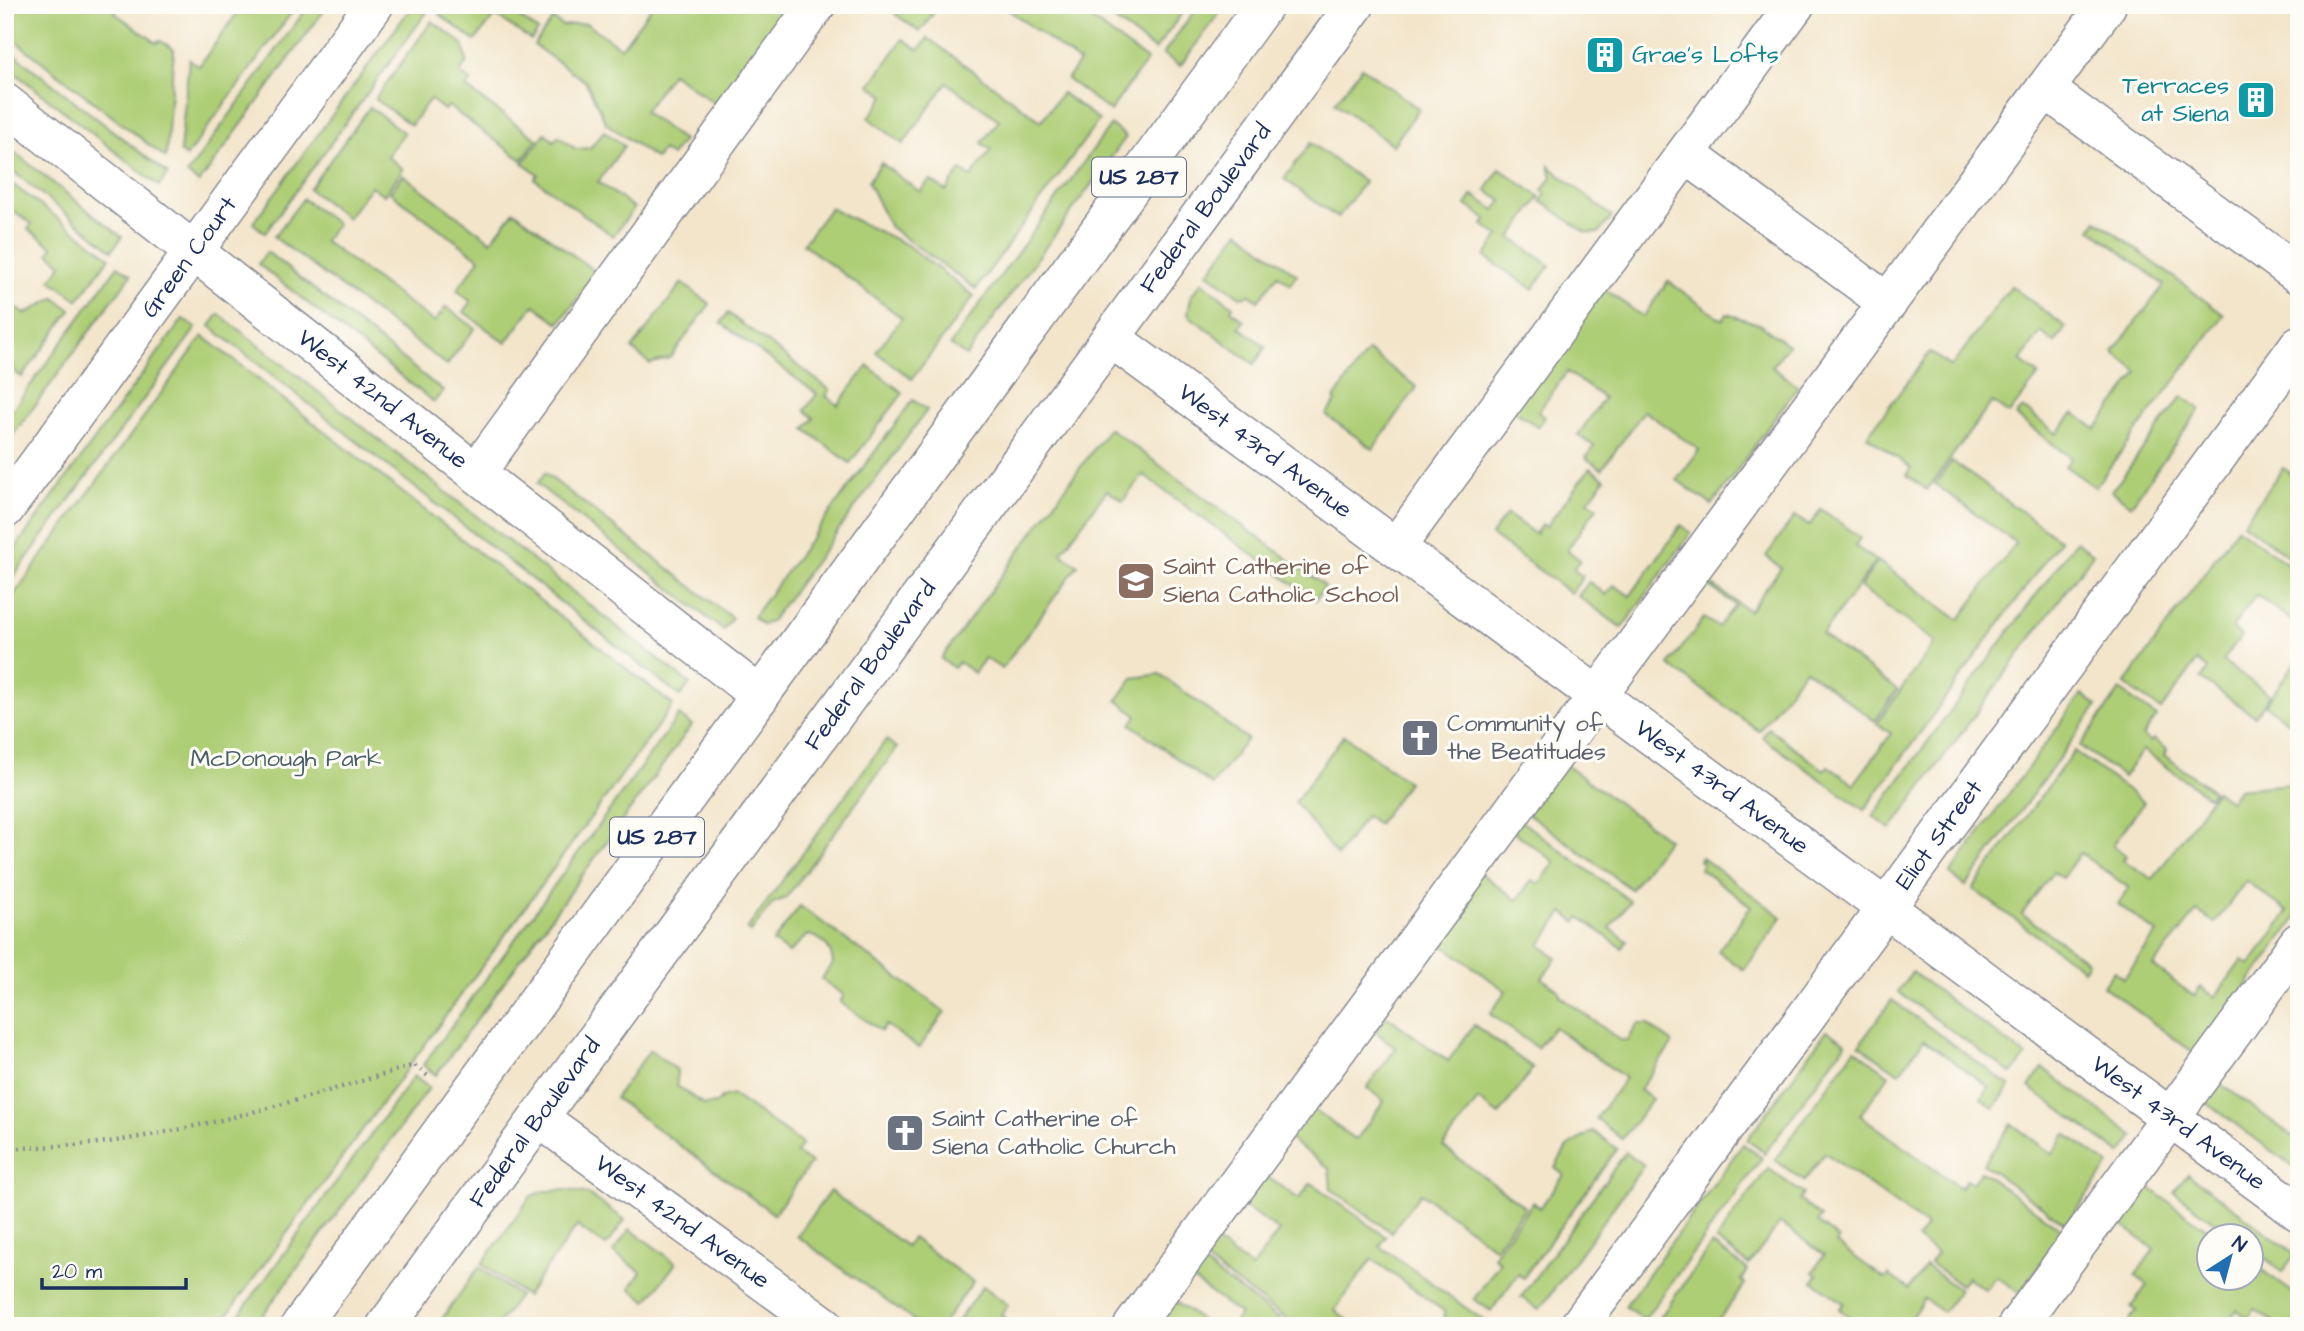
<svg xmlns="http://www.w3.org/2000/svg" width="2304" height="1331" viewBox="0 0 2304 1331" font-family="'Architects Daughter',sans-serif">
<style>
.green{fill:#aece76;stroke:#647e6a;stroke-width:2;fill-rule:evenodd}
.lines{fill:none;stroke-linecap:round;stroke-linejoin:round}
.minor-casing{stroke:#878a94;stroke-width:41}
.major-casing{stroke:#878a94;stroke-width:41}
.path{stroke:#878a94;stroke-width:4.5;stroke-dasharray:2 5;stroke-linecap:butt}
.minor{stroke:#fff;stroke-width:38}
.major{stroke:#fff;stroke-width:38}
.labels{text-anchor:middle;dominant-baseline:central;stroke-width:6;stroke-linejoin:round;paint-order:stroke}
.shield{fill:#fdfcf7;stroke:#5f6c8c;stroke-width:2}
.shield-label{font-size:23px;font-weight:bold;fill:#1b2f5e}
.culture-label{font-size:24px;fill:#0d838f;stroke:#fdfcf7;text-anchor:start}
.street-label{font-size:24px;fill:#1b2f5e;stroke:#fdfcf7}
.education-label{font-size:24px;fill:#785e54;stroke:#fdfcf7;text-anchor:start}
.worship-label{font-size:24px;fill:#5b616d;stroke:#fdfcf7;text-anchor:start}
.park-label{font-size:24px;fill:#475f65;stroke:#fdfcf7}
</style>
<rect width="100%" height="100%" fill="#fdfcf7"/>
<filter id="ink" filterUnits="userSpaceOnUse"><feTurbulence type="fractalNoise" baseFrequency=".0143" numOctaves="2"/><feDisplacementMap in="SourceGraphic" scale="14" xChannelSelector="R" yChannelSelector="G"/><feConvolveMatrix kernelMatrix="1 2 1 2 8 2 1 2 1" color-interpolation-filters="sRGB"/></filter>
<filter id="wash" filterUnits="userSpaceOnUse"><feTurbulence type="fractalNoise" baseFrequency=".00686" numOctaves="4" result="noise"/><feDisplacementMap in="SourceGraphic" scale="28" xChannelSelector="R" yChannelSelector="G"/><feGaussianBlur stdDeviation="1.57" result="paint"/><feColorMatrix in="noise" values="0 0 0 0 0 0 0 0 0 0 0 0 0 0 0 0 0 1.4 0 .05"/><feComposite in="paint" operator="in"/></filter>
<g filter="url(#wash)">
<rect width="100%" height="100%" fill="#f3e5ca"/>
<!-- green -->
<path class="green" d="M11 5H115L118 8 115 13 157 43 159 40 174 49 166 158 5 33V13Z
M243 5H297L186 157 180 152 189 59 199 66Z
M309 5H328L199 183 187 174Z
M413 5H432L265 233 253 223Z
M445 5H503L538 31 531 40 495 15 475 41 439 14Z
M653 5H778L786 11 717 105 672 73 644 112 683 140 671 156 662 150 656 159 606 123 586 82 534 45 553 19 562 26 586 23 621 48Z
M901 5H939L920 32 895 14Z
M1002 5H1083L1086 8 1083 13 1147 60 1110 111 1067 79 1079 62Z
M1116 5H1188L1155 50 1113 19Z
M1199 5H1225L1180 66 1163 54Z
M432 21 463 44 467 62 460 73 471 81 466 88 537 139 522 160 448 106 444 110 430 99 411 125 375 99Z
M928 38 1041 121 1062 93 1099 120 976 289 890 227 868 182 881 163 920 192 930 180 946 191 961 170 971 177 991 150 982 143 999 120 947 83 903 144 869 118 885 96 870 85 903 39 919 50Z
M5 47 168 174 159 186 5 65Z
M1362 67 1419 109 1393 145 1335 103Z
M370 107 404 133 387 156 403 169 384 195 371 186 347 218 309 189Z
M1111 125 1126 137 966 356 950 345Z
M604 131 624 146 598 182 634 208 613 236 535 179 538 174 523 163 545 133 554 141 558 136 576 149 590 148Z
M1311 143 1364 182 1338 218 1284 179Z
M5 145 122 237 112 250 5 165Z
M1549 166 1612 217 1599 233 1585 232 1541 201 1546 194 1542 191 1552 177Z
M1500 169 1540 197 1511 238 1550 265 1533 289 1485 257 1499 236 1483 225 1486 219 1466 205 1473 195 1495 210 1502 201 1486 190Z
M403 175 491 241 514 211 597 273 559 323 534 305 506 343 464 312 471 302 457 290 480 259 390 192Z
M5 179 110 257 78 300 51 280 62 264 49 253 53 247 28 229 32 224 5 205Z
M303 199 337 224 324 241 434 322 446 307 475 328 447 365 274 237Z
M830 208 907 245 974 296 912 379 876 352 902 318 803 244Z
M2097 220 2224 315 2095 487 2065 466 2071 458 2016 416 2023 408 2057 434 2074 413 2096 429 2138 372 2113 352 2164 285 2091 229Z
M1239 231 1297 275 1290 284 1278 275 1258 301 1250 295 1240 297 1208 273Z
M267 252 443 391 434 402 258 264Z
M118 266 131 275 5 446V420Z
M1668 281 1722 320 1727 314 1759 324 1788 345 1772 367 1798 386 1712 505 1677 480 1699 450 1644 411 1602 469 1586 458 1594 446 1578 435 1604 398 1567 372 1538 412 1545 417 1538 427 1510 408 1599 285 1643 317Z
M1202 282 1233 306 1231 310 1244 321 1239 327 1266 347 1254 364 1188 315 1191 296Z
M682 283 710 304 670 358 650 364 632 349Z
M2011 286 2066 327 2055 343 2041 332 2020 361 2039 375 2009 414 1992 402 1927 490 1907 475 1911 468 1867 436 1930 352 1951 367Z
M55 298 71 310 22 377 5 365V341L8 337 5 334V313L12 305 25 314Z
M728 313 830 390 826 396 838 405 868 366 903 393 850 463 805 429 814 418 805 410 817 394 721 323Z
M219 314 690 684 680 696 210 326Z
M183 319 196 328 5 588V562Z
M203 336 673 705 219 1326H5V607Z
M1368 351 1417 387 1373 449 1326 415 1336 401 1334 399Z
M2182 396 2200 409 2131 505 2112 491Z
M913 400 927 410 772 620 763 625 753 617Z
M1109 428 1325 586 1315 600 1143 475 1123 501 1107 490 1061 553 1078 565 1002 669 985 658 974 673 959 662 954 668 941 659Z
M1952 461 2060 540 1864 810 1762 737 1768 728 1824 770 1828 766 1854 784 1891 734 1877 723 1935 642 1860 587 1878 561 1959 620 2016 543 1935 484Z
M1590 468 1605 479 1588 501 1597 507 1567 550 1580 560 1573 569 1583 577 1571 593 1491 535 1507 514 1535 534 1542 524 1546 527Z
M2283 468 2299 479V513L2295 518 2299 521V564L2243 523Z
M545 473 732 618 723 630 537 484Z
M1821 509 1860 538 1855 546 1876 561 1822 635 1897 690 1875 721 1805 669 1759 731 1669 665 1704 618 1718 627 1735 605 1697 577 1729 534 1739 542 1710 583 1749 611 1781 568 1766 556 1795 516 1809 526Z
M1681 525 1691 533 1622 628 1578 596 1589 582 1606 595 1614 585 1630 596Z
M2237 528 2299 572V626L2256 595 2232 628 2241 636 2223 661 2270 695 2255 716 2201 679 2208 669 2197 661 2161 710 2125 684Z
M2076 541 2093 554 1891 829 1873 816Z
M2299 657V729L2265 705Z
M1160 674 1247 739 1212 785 1131 724 1137 716 1117 700 1133 678Z
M2120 690 2156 717 2143 736 2150 742 2153 739 2167 749 2164 755 2213 791 2209 797 2143 750 2123 777 2080 746Z
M2082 694 2097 706 1966 886 1950 874Z
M679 715 692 725 436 1075 423 1065Z
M1344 735 1408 782 1378 824 1366 816 1337 856 1295 802Z
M886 740 897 748 786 898 773 903 751 932 747 929Z
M2074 751 2144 802 2113 845 2126 856 2123 860 2153 879 2216 791 2230 801 2238 789 2299 783V919L2296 918 2197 1055 2103 986 2114 971 2124 978 2157 933 2118 904 2129 888 2080 853 2062 878 2053 872 2022 914 2088 962 2083 969 1973 889ZM2246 881 2288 912 2250 965 2242 960 2215 997 2201 987 2194 996 2153 966 2197 911 2215 923Z
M1559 760 1668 839 1631 889 1523 810Z
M1521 821 1630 901 1610 928 1627 941 1622 948 1580 917 1576 922 1563 912 1540 945 1557 958 1542 978 1559 991 1560 996 1620 1040H1627L1638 1024H1647L1673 1043 1639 1090 1652 1099 1622 1139 1596 1119 1625 1078 1554 1027 1537 1048 1490 1014 1506 991 1433 938 1480 873 1517 900 1532 880 1539 884 1555 862 1513 831Z
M1701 857 1782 917 1744 970 1718 951 1751 906 1700 869 1703 864 1699 860Z
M800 906 945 1012 919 1048 886 1025 881 1031 840 1002 844 995 821 979 833 963C831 947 823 937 807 935L789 953 773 942Z
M1912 972 2026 1056 2012 1074 1898 992Z
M1892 1000 2010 1086 1994 1108 1981 1099 1989 1087 1924 1040 1899 1073 1859 1045Z
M1387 1016 1448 1061 1474 1025 1533 1068 1499 1115 1478 1100 1443 1147 1525 1207 1495 1248 1421 1193 1391 1232 1331 1189 1329 1168 1281 1133 1304 1103 1356 1140 1384 1101 1367 1088 1396 1048 1376 1032Z
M1827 1030 1846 1043 1765 1153 1747 1140Z
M1855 1049 1889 1075 1860 1115 1960 1188 1966 1180 1972 1183 1981 1171 2064 1231 2020 1293 1996 1276 1985 1290 1967 1277 1961 1285 1930 1263 1937 1253 1917 1239 1926 1226 1825 1153 1804 1181 1775 1160Z
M650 1050 677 1070V1086L704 1105 716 1104 721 1098 733 1095 802 1144 796 1153 811 1163 774 1214 615 1098Z
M2043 1068 2134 1136 2121 1154 2029 1087Z
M414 1076 429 1088 255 1326H231Z
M2213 1078 2299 1141V1171L2199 1097Z
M2012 1124 2052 1154 2066 1134 2109 1165 2066 1224 1983 1164Z
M1593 1131 1617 1149 1523 1278 1518 1274 1491 1311 1474 1299 1500 1262 1493 1256 1533 1202 1540 1208 1564 1175 1555 1168 1567 1147Z
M1743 1144 1762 1158 1644 1320 1625 1306Z
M1626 1152 1644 1165 1539 1310 1521 1297Z
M1768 1168 1803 1194 1799 1200 1821 1217 1817 1222 1839 1239 1836 1243 1885 1279 1889 1275 1909 1289 1926 1266 1959 1290 1943 1312 1924 1299 1905 1326H1844L1850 1317 1839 1309 1844 1303 1813 1281 1817 1275 1813 1272 1824 1255 1780 1223 1749 1265 1716 1240Z
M1259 1171 1299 1199 1311 1183 1386 1237 1380 1246 1484 1321 1480 1326H1455L1443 1316 1445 1312 1372 1259 1335 1310 1355 1326H1296L1198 1255 1210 1238 1252 1268 1279 1231 1237 1201Z
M2188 1174 2295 1254 2282 1272 2252 1249V1236H2234L2174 1192Z
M2139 1180 2216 1236H2210V1278H2252V1263L2299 1297V1315L2291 1326H2278L2255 1309 2248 1318 2237 1310 2225 1326H2125L2136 1311 2131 1307 2147 1285 2135 1276 2154 1249 2112 1218Z
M568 1190 588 1194 625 1220 606 1246 577 1226 526 1296 482 1264 531 1196 545 1191Z
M830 1191 906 1246 912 1238 973 1282 941 1326H921L797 1236Z
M630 1229 676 1263 647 1301 630 1288 641 1272 613 1252Z
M1712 1244 1748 1270 1741 1280 1745 1284 1714 1326H1654Z
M1194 1257 1289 1326H1232L1240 1314 1183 1273Z
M479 1267 519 1296 497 1326H437Z
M983 1286 1008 1305 1001 1315 1016 1326H954Z
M1165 1294 1209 1326H1144Z"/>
</g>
<g filter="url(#ink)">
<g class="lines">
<!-- minor casing -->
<g class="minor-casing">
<g id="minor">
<path d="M2045 89 2299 275"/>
<path id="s1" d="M5 103 760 696"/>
<path d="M1686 154 1888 303"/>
<path id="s2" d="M1111 338 2299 1212"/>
<path d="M476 473 816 5"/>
<path id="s3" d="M5 509 374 5"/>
<path d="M1396 547 1795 5"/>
<path id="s4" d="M539 1118 825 1326"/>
<path d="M1133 1326 2107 5"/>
<path id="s5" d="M1579 1326 2299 345"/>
<path d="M2017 1326 2299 942"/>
</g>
</g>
<!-- major casing -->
<g class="major-casing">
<g id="major">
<path d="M300 1326 1264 5"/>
<path id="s6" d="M386 1326 1355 5"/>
</g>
</g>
<!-- path -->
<path class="path" d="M5 1149C46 1146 88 1146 128 1139 225 1123 320 1094 414 1065L428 1076"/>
<!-- minor -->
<use href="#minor" class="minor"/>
<!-- major -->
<use href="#major" class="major"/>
</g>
</g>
<!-- icons -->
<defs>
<g id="building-square" transform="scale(2.0125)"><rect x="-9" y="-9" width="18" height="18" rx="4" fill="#0f9aa8" stroke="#fdfcf7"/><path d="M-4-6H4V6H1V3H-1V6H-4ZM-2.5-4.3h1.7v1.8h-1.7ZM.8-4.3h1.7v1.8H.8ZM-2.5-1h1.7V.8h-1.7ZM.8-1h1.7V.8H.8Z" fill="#fff"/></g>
<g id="school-square" transform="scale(2.0125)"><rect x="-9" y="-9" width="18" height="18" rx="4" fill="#8d6e63" stroke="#fdfcf7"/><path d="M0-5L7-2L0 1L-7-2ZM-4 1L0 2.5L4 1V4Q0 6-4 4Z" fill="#fff"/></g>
<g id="church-square" transform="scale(2.0125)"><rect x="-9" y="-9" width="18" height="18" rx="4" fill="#6b7280" stroke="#fdfcf7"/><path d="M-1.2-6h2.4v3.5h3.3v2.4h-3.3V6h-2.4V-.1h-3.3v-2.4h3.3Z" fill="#fff"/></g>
</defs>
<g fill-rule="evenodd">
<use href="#building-square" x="1605" y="55"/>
<use href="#building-square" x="2256" y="100"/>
<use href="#school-square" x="1136" y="581"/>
<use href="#church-square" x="1420" y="738"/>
<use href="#church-square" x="905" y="1133"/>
</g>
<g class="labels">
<!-- shield labels -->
<g class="shield">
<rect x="1092" y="157.5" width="94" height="39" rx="5"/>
<rect x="610" y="817.5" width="94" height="39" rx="5"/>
</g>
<g class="shield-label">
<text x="1139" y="177">US 287</text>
<text x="657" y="837">US 287</text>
</g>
<!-- culture labels -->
<g class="culture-label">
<text x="1632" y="55">Grae's Lofts</text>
<text x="2229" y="86" text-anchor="end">Terraces<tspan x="2229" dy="28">at Siena</tspan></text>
</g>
<!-- street labels -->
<g class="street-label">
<text stroke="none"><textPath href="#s6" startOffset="1386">Federal Boulevard</textPath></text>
<text stroke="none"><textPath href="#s3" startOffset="312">Green Court</textPath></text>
<text stroke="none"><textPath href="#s1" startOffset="480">West 42nd Avenue</textPath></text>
<text stroke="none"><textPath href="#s2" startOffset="191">West 43rd Avenue</textPath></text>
<text stroke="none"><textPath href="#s6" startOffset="819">Federal Boulevard</textPath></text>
<text stroke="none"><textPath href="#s2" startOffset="758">West 43rd Avenue</textPath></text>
<text stroke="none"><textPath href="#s5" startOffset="609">Eliot Street</textPath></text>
<text stroke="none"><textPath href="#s6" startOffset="252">Federal Boulevard</textPath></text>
<text stroke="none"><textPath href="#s2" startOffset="1325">West 43rd Avenue</textPath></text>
<text stroke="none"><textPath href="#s4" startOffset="177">West 42nd Avenue</textPath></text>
</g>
<!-- education labels -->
<g class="education-label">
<text x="1163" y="567">Saint Catherine of<tspan x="1163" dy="28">Siena Catholic School</tspan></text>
</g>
<!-- worship labels -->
<g class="worship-label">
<text x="1447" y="724">Community of<tspan x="1447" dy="28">the Beatitudes</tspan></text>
<text x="932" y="1119">Saint Catherine of<tspan x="932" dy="28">Siena Catholic Church</tspan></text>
</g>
<!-- park labels -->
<g class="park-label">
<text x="286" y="759">McDonough Park</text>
</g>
</g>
<!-- margin -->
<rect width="2304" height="1331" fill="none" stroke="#fdfcf7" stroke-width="28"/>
<!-- north arrow -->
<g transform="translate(2230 1257) rotate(36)"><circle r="33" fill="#fdfcf7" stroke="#a3aaba" stroke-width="2"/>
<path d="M0-5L12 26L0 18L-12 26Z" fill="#1f6fb2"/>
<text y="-10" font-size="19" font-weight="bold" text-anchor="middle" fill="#1b2f5e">N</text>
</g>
<!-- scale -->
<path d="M42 1278v10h144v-10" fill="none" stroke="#1b2f5e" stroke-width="3.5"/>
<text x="52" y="1278" font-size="21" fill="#1b2f5e" stroke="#fdfcf7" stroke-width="5" paint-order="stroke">20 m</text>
</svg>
